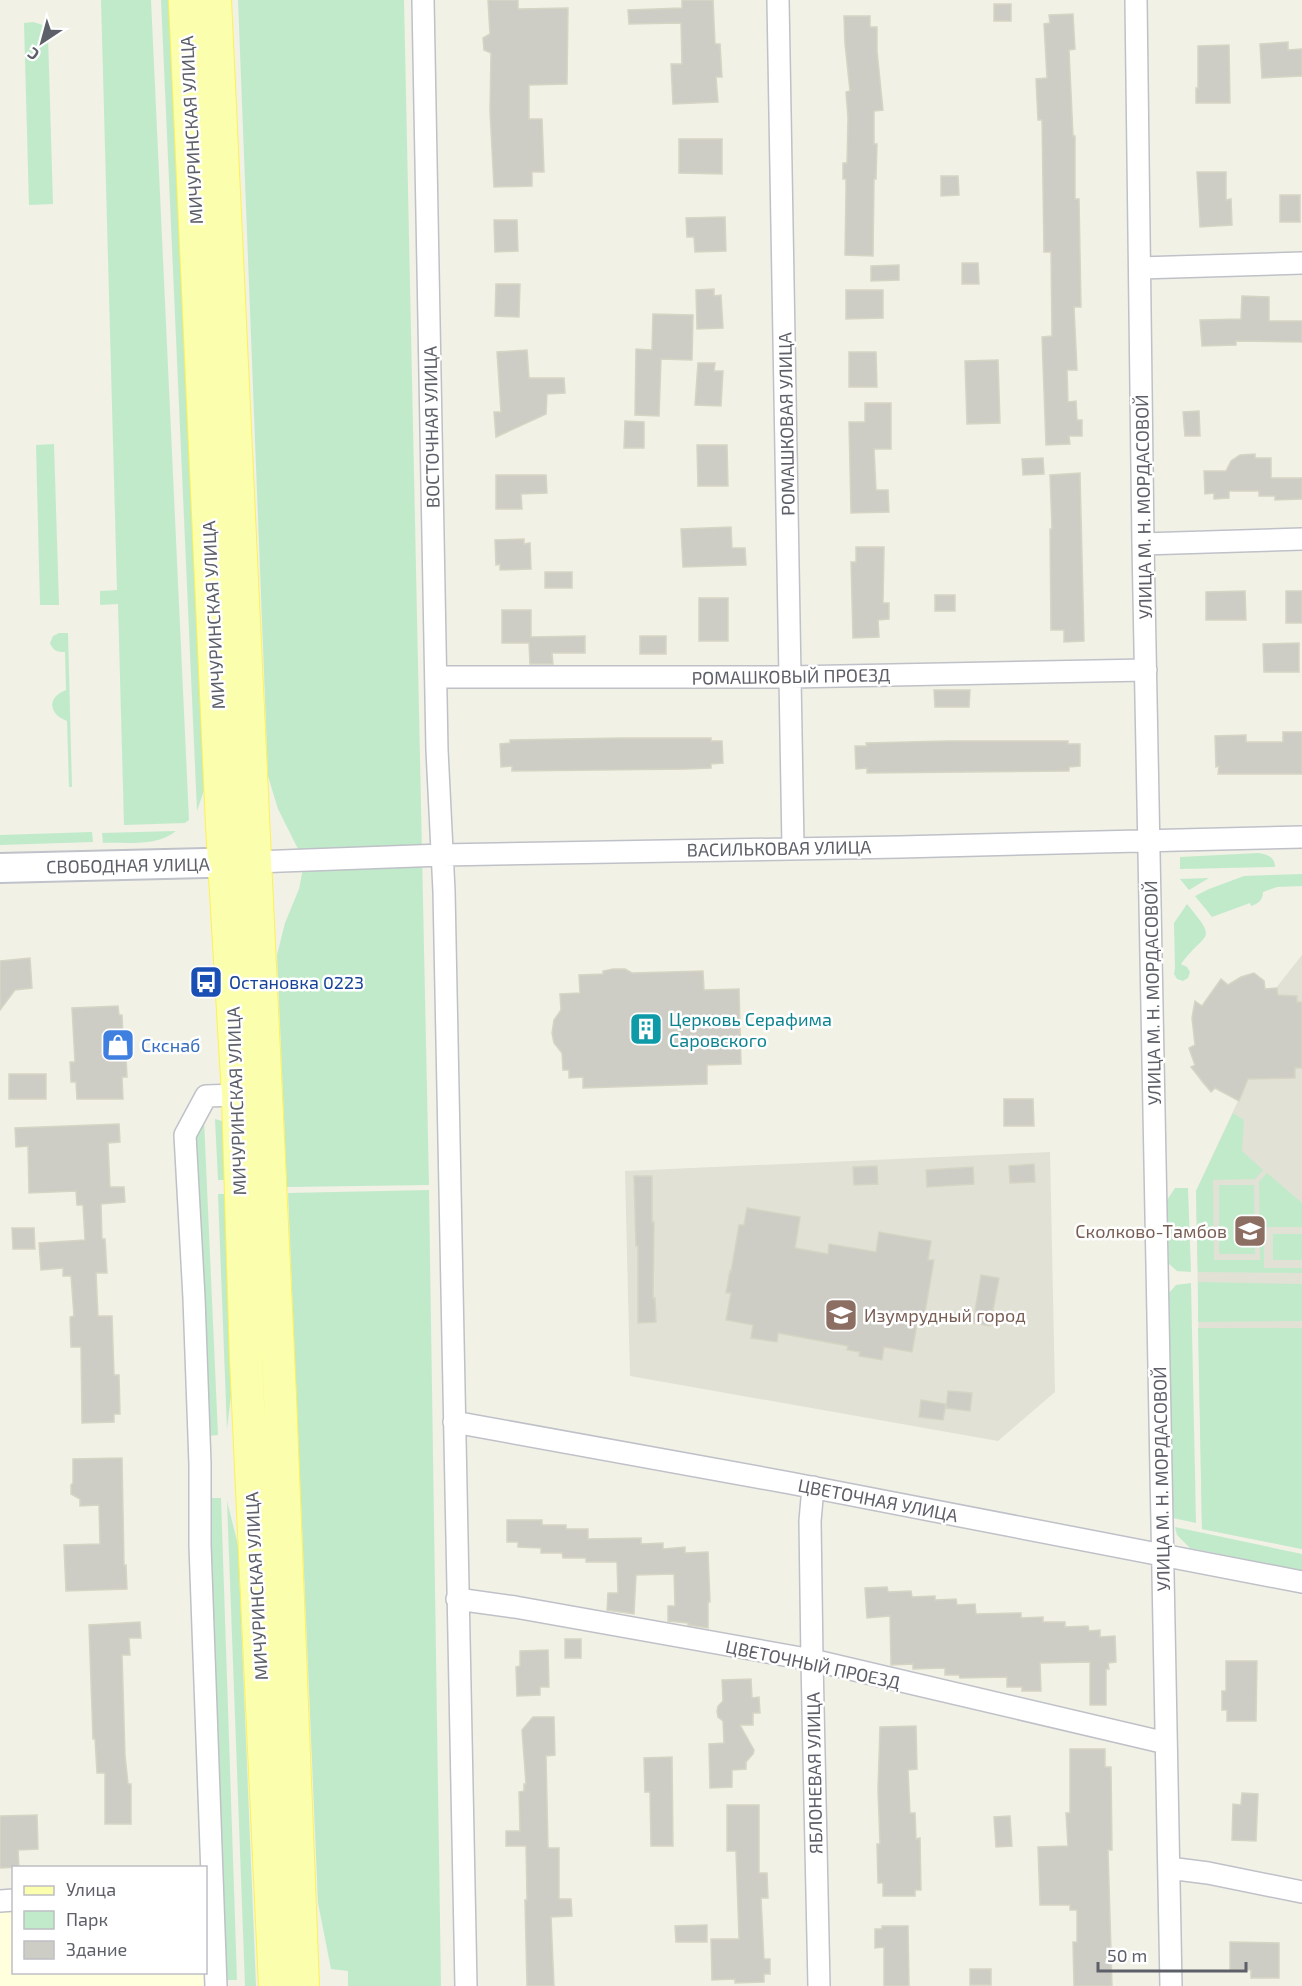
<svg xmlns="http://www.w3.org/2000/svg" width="1302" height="1986" viewBox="0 0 1302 1986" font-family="'Exo 2',sans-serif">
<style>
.commercial{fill:#fffedd}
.education{fill:#e1e1d5}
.green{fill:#c1eaca}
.building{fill:#cecdc5;stroke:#d6d5c4;stroke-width:1.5}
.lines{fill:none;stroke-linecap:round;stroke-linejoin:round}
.street-casing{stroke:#bfc1c8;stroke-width:24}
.secondary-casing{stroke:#c0c2ca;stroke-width:32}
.primary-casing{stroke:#fdf253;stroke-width:34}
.street{stroke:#fff;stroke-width:21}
.secondary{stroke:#fff;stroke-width:28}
.primary{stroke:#fbffad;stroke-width:32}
.labels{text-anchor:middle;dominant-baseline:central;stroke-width:5;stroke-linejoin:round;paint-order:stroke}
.street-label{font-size:18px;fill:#5d6068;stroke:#fff}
.transit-label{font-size:18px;fill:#164399;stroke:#fff;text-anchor:start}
.culture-label{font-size:18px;fill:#0d838f;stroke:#fff;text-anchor:start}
.shop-label{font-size:18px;fill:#366cbe;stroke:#fff;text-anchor:start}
.education-label{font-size:18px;fill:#785e54;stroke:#fff;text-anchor:end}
</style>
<rect width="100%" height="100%" fill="#f1f1e6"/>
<!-- commercial -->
<path class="commercial" d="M0 1911H13L14 1972H206L207 1986H0Z"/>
<!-- education -->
<path class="education" d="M1302 955V1549L1202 1529 1196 1191 1238 1101 1215 1087 1211 1092 1202 1083 1191 1067 1196 1064 1189 1048 1195 1045 1192 1018 1196 1002 1204 1007 1221 979 1229 985 1241 977 1254 973 1264 981 1265 989 1276 988Z
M1050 1152 1055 1392 998 1441 630 1376 625 1171Z"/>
<!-- green -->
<path class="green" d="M101 0H151L189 820 185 823 124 825 118 604 100 605V591L117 590Z
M161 0H172L206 784 197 811Z
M238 0H404L429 1185 287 1187 277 955 285 923 299 889 303 869 298 849 278 809 268 776Z
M33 22 43 25 48 35 53 204 29 205 24 23Z
M54 444 59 605H40L36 445Z
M59 633H68L72 787H69L67 721C48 714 47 697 66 690L65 652C57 652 53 651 50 643L53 636Z
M176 831C157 847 127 842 103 843L102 833Z
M92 832 93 842 0 845V835Z
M1258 853C1267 854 1275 857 1275 867L1180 869V857Z
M1302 874V886L1277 887 1263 892C1263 900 1258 904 1251 906L1250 903 1212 917 1195 896 1209 889 1244 876Z
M1209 878 1189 890 1180 879Z
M1187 904C1219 943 1206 930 1181 964L1187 967 1190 972 1188 978 1183 981 1177 979 1174 974 1175 968 1174 923Z
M1233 1113 1244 1120 1242 1151 1263 1170 1255 1179 1213 1180 1214 1260H1260L1259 1182 1267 1173 1302 1203V1227H1264V1268H1302V1273L1198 1272 1196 1191Z
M215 1119 222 1121 223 1125 226 1180H218Z
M204 1120 218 1435 207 1436 195 1185 196 1132Z
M1219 1185H1254L1255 1254H1219Z
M1175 1188H1188L1191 1272 1177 1271 1169 1264 1167 1200Z
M429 1190 441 1986H348V1971L331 1969 318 1903 288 1193Z
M218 1194H227L234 1370 227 1429Z
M1273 1234H1302V1260H1273Z
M1198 1282 1302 1284V1321L1198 1322Z
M1191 1283 1196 1523 1173 1518 1168 1294 1176 1285Z
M1302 1328V1549L1202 1529 1198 1328Z
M210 1498H221L237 1980H226Z
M227 1501 238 1545 256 1986H245Z
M1175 1527 1302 1554V1571L1190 1548 1177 1535Z"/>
<!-- building -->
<path class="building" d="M488 0H518V9L568 8 567 84 529 85V119H542L544 172H532V186L494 187 490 111 491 53 484 50 483 38 490 34Z
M682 0H713L715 44H720L722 77H716L718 102 673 104 671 64H682L681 23 629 24 628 10 682 8Z
M994 4H1011V21H994Z
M1073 14 1075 49 1069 50 1073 136H1075V199H1079L1081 307H1074L1077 370H1067L1068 402 1076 401 1077 420H1082V436H1069L1070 444 1046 445 1042 337 1052 336 1051 252H1044L1042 120H1038L1036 79 1047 78 1044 24 1050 23 1049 15Z
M844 16H870V27H877V51L883 110 874 111V144H877L876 179H874L873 256 845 255 846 189V179H843V163H847L848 118 846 92 850 91 845 44Z
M1288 42V50L1302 49V76L1262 78 1260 44Z
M1229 45 1230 103H1196V88H1198V46Z
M679 139H722V174L679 173Z
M1197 172H1226V200L1231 199 1232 225 1200 227Z
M941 176H958L959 195 941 196Z
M1280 195H1300V222H1280Z
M725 217 726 251 695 252 694 237H687L686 218Z
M494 220H517L518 251 495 252Z
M962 263H978L979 284H962Z
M899 265V280L871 281V266Z
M496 284H520L519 317 495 316Z
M714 289V296L721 295 723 328 697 329 696 290Z
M846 290H883V318L846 319Z
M1242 296 1269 297V321H1302V342L1236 341V345L1202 346 1200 320 1241 319Z
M653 314 693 315 692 360 661 359 659 416 635 415 636 349 652 350Z
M527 350 529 378H564L565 393 547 394 546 414 496 437 494 412H501L497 352Z
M849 352H876L877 387H849Z
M998 360 1000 423 967 424 965 361Z
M698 363H715L714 371H723L721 406 695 405Z
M865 403H891V449H874L876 490H888L889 512 851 513 849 422H865Z
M1199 411 1200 436H1185L1183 412Z
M625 421 644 422V448H624Z
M697 445H727L728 486H698Z
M1255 454V458H1271V478H1302V499L1275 500V496H1259V491H1229V498L1214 499V493L1205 494 1204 471H1226L1231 461 1240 455Z
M1043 458 1044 474 1023 475 1022 459Z
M1080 473 1084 641 1064 642V630H1051L1050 529H1052L1050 475Z
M496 475H546L547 493 521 494 522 509H496Z
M731 527 732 548H745L746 565 683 567 681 529Z
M524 539V544L530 543 531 569 500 570V564L496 565 495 540Z
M856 547H884L883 603H889V619L878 620 879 637 853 638 851 562H856Z
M545 572H572V588H545Z
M1245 591 1246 620H1206V592Z
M1286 591H1302V623H1286Z
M935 595H955V611H935Z
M699 598H728V641H699Z
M502 610H531V637L585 636V653H552L553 664H530L529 643H502Z
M640 636H666V654H640Z
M1299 643V672H1264L1263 644Z
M934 690H970L969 707H935Z
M1283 732H1302V774H1218L1219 766 1216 767 1215 736 1246 735V742H1283Z
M621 738H711V741H722L723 763 711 764V768L687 769 512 771V766L501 767 500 744 510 743V740Z
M948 741H1068V744H1080V766L1069 767V771L867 773V768L856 769 855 746H867L866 743Z
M30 958 32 988 15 990 0 1010V961Z
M613 969H625L632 973 703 971 704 990 739 989 741 1064 707 1065V1084L583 1088V1077L569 1078V1070H563L562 1053 554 1043 552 1033 554 1020 561 1010 560 994 580 993 579 975 603 974V971Z
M1254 973 1264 981 1265 989 1277 988 1278 995 1297 996V1002H1302V1068H1295V1078L1248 1079 1239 1101 1215 1088 1211 1092 1191 1067 1195 1065 1189 1048 1195 1045 1192 1018 1195 1001 1202 1006 1221 979 1228 985 1241 977Z
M118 1006 119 1015H122L124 1058H126L127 1077H122L123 1099H77L76 1082H71L70 1062H75L72 1008Z
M9 1074H46V1099H9Z
M1004 1099H1033L1034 1126H1004Z
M119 1124 120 1142 108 1143 110 1187H124L125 1202 101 1204 102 1239H105L107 1273H96L98 1316H112L114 1375H119L120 1414H114V1422L82 1423 81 1347H71L70 1317 74 1316 71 1276H63V1268L41 1270 39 1243 85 1240 83 1205H77L76 1191 29 1193 28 1146 16 1147 15 1128Z
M1034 1164 1035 1182 1010 1183 1009 1166Z
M877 1166 878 1184 854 1185 853 1167Z
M973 1167 974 1184 927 1187 926 1170Z
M634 1176H652V1222H654L653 1298H655L656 1322 638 1323V1246H636Z
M747 1208 800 1217 795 1248 828 1254 829 1244 876 1252 879 1232 931 1241 928 1260H934L924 1318H918L912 1352 884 1347 882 1360 859 1356 860 1352 847 1350 848 1346 778 1333 777 1342 751 1338 753 1325 726 1320 731 1293H726L730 1271 731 1272 739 1225H744Z
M12 1228H34L35 1249H13Z
M981 1275 999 1278 990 1326 973 1323Z
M948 1391 972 1393 970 1411 946 1408Z
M921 1400 946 1404 943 1420 919 1417Z
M122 1458 124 1565H126L127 1589 66 1591 64 1545 100 1544 99 1505 80 1506V1499L71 1494V1485L73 1483V1459Z
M507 1520H542V1525H566V1529H588V1539L641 1538V1544L663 1543V1549L685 1547V1553L708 1552 710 1602H708V1628L688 1625V1623L668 1621V1606H675L674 1574 636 1575 634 1614 607 1610 608 1593H618L617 1562H586V1558H563L562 1553H541V1548L518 1547V1542H507Z
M887 1587 888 1592 911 1591 912 1597 935 1596V1600L956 1599 957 1605 975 1604 976 1614 1021 1613V1618L1043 1617V1622H1065V1627L1088 1626 1089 1631 1100 1630V1637L1115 1636 1116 1662 1108 1663 1109 1669H1106V1705H1090V1662L1040 1663 1041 1691H1022V1687H1007V1677L960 1678 959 1675H945V1668L913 1669V1664L891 1665 890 1616 867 1618 865 1588Z
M140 1622 141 1638H129L130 1655H122L125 1755 128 1784H131V1824H105V1773H97L95 1739H93L89 1625Z
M565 1639H581V1658H565Z
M548 1650 549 1687H540V1695L517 1696 516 1667 520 1666V1651Z
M1226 1661H1257L1256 1721H1227V1710H1222V1691H1226Z
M751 1679 752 1698 759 1697 760 1713H753V1725H740L754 1750 753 1754 746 1762V1769L732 1770V1787L710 1788 709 1744 724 1743 723 1721 718 1717 717 1711 718 1706 723 1701 722 1680Z
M533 1717H554L555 1755 546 1756 548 1848H559V1899H571L572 1916 551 1917 554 1986H527L525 1900H527L526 1846H506V1831H520L519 1792 524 1791V1784H526L522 1730Z
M916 1726 917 1769 908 1770 910 1813H915L916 1839 920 1838 921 1890H915V1896H883V1883H878L877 1844H880L878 1789 880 1727Z
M1070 1749H1105V1767H1111L1112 1850H1108L1112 1986H1074L1073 1942H1077V1910H1070V1905H1040L1038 1847 1068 1846 1066 1813H1070Z
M672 1757 673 1846H651L650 1792H645L644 1758Z
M1242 1793 1258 1794 1256 1841 1232 1840 1233 1804 1241 1805Z
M727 1805H759V1873H767L768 1898H761L764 1959H770V1974H764V1982L735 1983V1979L712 1980 711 1939H739L736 1851H727Z
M37 1815 38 1849 18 1850 19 1867 0 1868V1816Z
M1010 1816 1012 1846 996 1847 994 1817Z
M707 1925V1942H676L675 1926Z
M882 1926H908L909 1986H884V1947L875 1948V1929H882Z
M1230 1942 1279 1943V1978H1251V1970H1230Z
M970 1969H991V1985H970Z"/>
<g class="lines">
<!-- street casing -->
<g class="street-casing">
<path id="street" d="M423 0 437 750 444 891 466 1986
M778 0 793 847
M1136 0 1143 544 1171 1986
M1140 268 1302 263
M1143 544 1302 539
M436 677H791L1146 670
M255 862 442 855 900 847 1302 837
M454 1422 790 1483 1302 1582
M813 1487 810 1521 812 1660 819 1986
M457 1599 515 1607 812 1660 1166 1743
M1169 1868 1208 1873 1302 1892
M0 1901 14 1900
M216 1986 200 1545V1464L194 1298 185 1135 206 1096 238 1095"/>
</g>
<!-- secondary casing -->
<g class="secondary-casing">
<path id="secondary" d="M0 868 247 862"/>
</g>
<!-- primary casing -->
<g class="primary-casing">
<path id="primary" d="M185 0 222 825 238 1095 246 1359 275 1986
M215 0 280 1397 303 1986"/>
</g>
<!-- street -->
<use href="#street" class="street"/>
<!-- secondary -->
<use href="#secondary" class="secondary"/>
<!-- primary -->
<use href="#primary" class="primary"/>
</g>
<!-- icons -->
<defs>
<g id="bus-square" transform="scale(1.725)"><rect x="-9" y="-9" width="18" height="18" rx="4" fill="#1a4fb4" stroke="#fff"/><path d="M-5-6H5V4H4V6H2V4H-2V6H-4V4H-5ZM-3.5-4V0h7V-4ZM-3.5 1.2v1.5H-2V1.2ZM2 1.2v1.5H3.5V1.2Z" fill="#fff"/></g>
<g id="building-square" transform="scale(1.725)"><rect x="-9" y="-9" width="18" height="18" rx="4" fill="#0f9aa8" stroke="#fff"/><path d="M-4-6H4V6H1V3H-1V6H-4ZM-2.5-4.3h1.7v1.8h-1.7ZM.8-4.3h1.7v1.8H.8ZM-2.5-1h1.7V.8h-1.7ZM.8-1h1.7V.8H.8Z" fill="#fff"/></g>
<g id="shop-square" transform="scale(1.725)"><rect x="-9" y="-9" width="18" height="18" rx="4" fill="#3f7fe0" stroke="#fff"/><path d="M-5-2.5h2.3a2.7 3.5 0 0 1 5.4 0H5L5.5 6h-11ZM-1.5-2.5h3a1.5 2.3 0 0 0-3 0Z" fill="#fff"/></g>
<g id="school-square" transform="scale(1.725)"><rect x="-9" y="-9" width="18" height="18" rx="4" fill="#8d6e63" stroke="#fff"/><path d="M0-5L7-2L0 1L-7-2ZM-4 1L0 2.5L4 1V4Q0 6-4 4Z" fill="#fff"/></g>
</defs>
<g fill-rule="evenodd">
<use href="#bus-square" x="206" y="982"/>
<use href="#building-square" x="646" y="1029"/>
<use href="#shop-square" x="118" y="1045"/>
<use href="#school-square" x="1250" y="1231"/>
<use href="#school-square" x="841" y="1315"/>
</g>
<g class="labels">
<!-- street labels -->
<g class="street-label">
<text transform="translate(191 130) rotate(-93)">МИЧУРИНСКАЯ УЛИЦА</text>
<text transform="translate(786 424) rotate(-91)">РОМАШКОВАЯ УЛИЦА</text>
<text transform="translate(431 427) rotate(-91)">ВОСТОЧНАЯ УЛИЦА</text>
<text transform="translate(1143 507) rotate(-91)">УЛИЦА М. Н. МОРДАСОВОЙ</text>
<text transform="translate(213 615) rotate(-93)">МИЧУРИНСКАЯ УЛИЦА</text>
<text transform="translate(791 676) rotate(-1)">РОМАШКОВЫЙ ПРОЕЗД</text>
<text transform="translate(779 848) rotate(-1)">ВАСИЛЬКОВАЯ УЛИЦА</text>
<text transform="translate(128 865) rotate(-1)">СВОБОДНАЯ УЛИЦА</text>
<text transform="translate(1152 993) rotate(-91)">УЛИЦА М. Н. МОРДАСОВОЙ</text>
<text transform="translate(236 1101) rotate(-92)">МИЧУРИНСКАЯ УЛИЦА</text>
<text transform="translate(1161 1479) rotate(-91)">УЛИЦА М. Н. МОРДАСОВОЙ</text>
<text transform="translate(878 1500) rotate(11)">ЦВЕТОЧНАЯ УЛИЦА</text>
<text transform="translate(256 1586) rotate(-93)">МИЧУРИНСКАЯ УЛИЦА</text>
<text transform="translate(813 1664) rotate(12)">ЦВЕТОЧНЫЙ ПРОЕЗД</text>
<text transform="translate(814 1773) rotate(-91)">ЯБЛОНЕВАЯ УЛИЦА</text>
</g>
<!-- transit labels -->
<g class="transit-label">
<text x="229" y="982">Остановка 0223</text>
</g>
<!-- culture labels -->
<g class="culture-label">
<text x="669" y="1019">Церковь Серафима<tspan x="669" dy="21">Саровского</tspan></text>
</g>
<!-- shop labels -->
<g class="shop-label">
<text x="141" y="1045">Скснаб</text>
</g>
<!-- education labels -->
<g class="education-label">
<text x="1227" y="1231">Сколково-Тамбов</text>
<text x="864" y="1315" text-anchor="start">Изумрудный город</text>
</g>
</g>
<!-- legend -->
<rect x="12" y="1866" width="195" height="108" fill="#ffffff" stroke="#bebfc3" stroke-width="1.5"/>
<rect x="24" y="1886" width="30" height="9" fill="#fbffad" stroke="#bebfc3" stroke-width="1.5"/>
<text x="66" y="1896" font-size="18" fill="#5d6068">Улица</text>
<rect x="24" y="1911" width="30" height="18" fill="#c1eaca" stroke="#bebfc3" stroke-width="1.5"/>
<text x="66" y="1926" font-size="18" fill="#5d6068">Парк</text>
<rect x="24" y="1941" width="30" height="18" fill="#cecdc5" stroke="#bebfc3" stroke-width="1.5"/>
<text x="66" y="1956" font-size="18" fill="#5d6068">Здание</text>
<!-- north arrow -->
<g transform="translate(42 42) rotate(216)" stroke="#ffffff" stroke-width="4.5" paint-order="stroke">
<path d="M0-4.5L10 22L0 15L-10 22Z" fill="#5d6068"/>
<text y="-9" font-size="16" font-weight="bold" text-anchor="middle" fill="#5d6068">С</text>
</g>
<!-- scale -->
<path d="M1098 1962v9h148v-9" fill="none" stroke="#5d6068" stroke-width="3"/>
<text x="1107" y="1962" font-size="18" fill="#5d6068" stroke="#ffffff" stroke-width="4.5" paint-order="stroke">50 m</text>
</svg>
